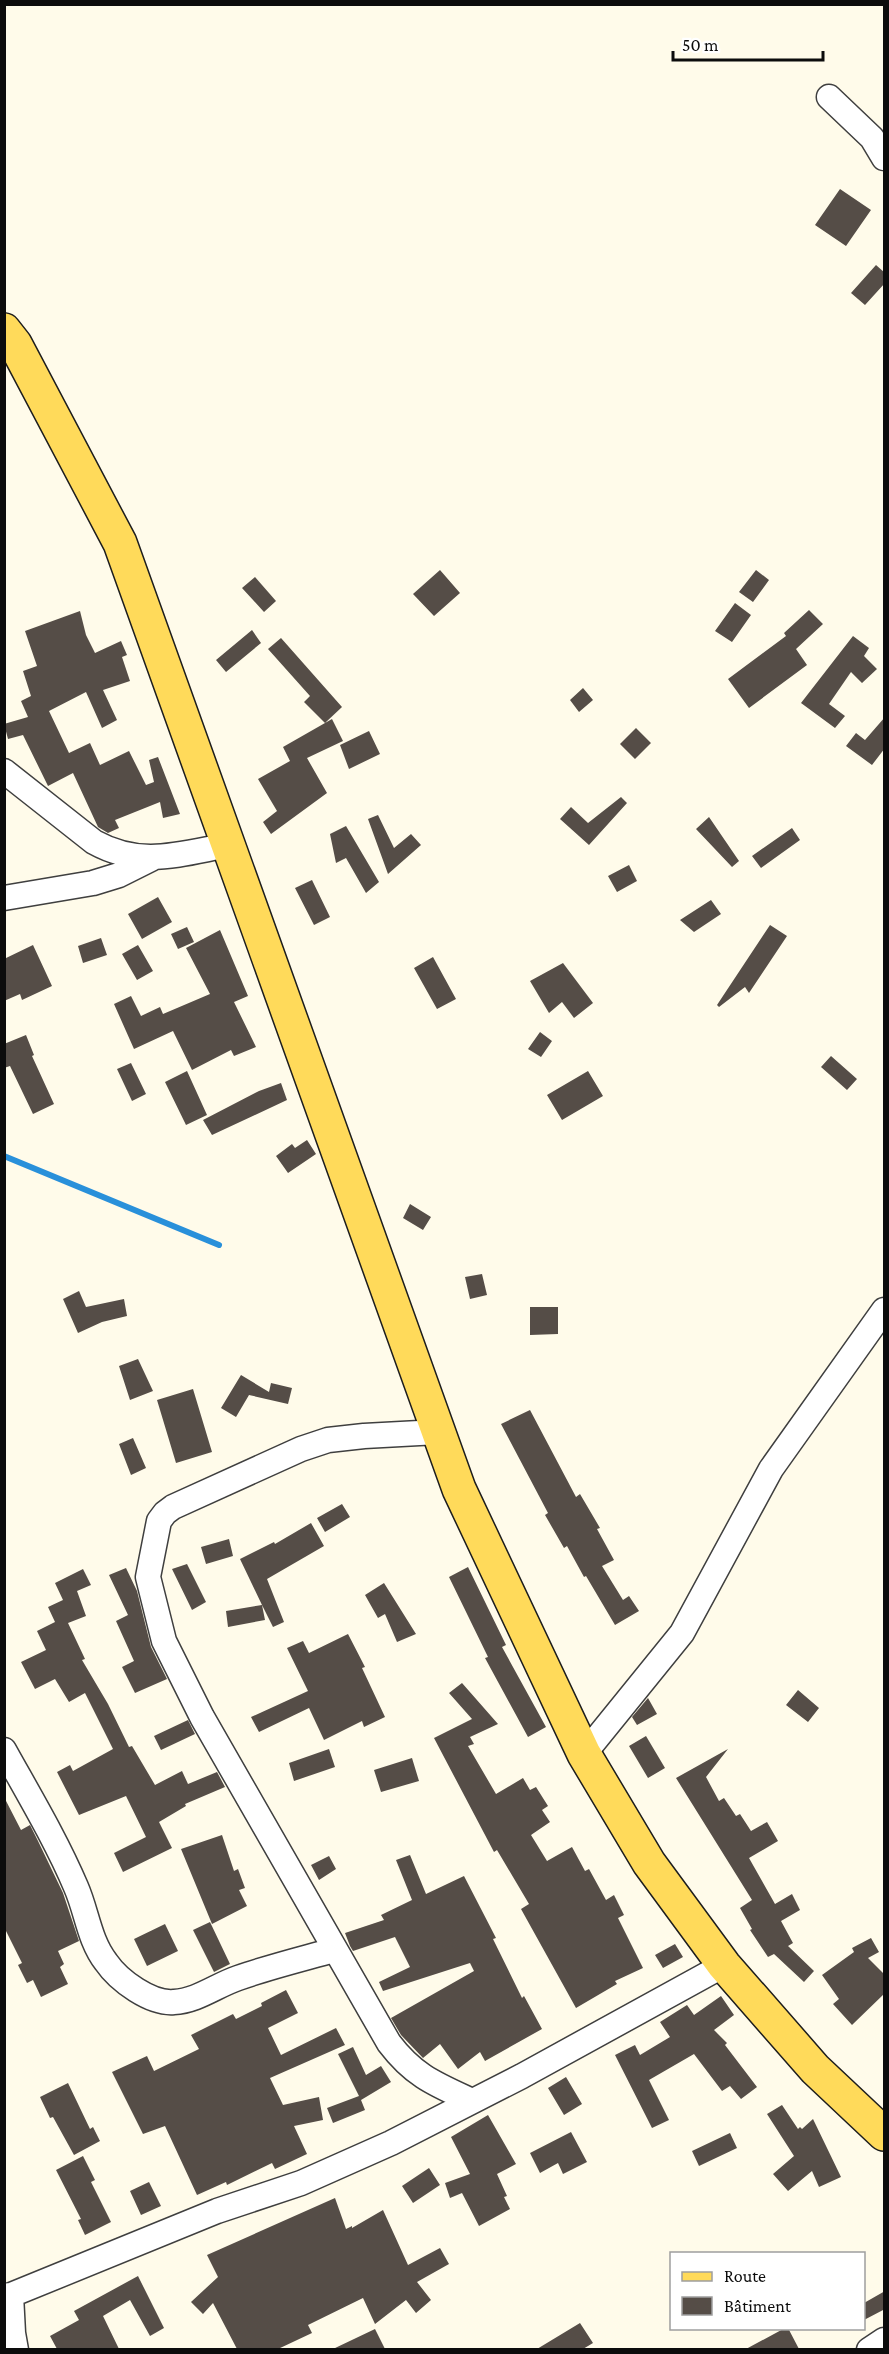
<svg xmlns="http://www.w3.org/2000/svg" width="889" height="2354" viewBox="0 0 889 2354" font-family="'Crimson Pro',serif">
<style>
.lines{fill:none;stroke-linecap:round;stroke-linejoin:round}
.stream{stroke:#2990da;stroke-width:6}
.building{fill:#554d47}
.minor-casing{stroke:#3f3f3f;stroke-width:27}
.primary-casing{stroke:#1d1d1d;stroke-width:36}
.minor{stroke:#fff;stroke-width:24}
.primary{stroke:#ffda5a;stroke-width:33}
</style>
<rect width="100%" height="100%" fill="#fffbea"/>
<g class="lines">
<!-- stream -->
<path class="stream" d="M4 1156 219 1245"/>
</g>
<!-- building -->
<path class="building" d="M840 189 871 210 846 246 815 225Z
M876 265 885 273V283L865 305 851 293Z
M440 570 460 593 434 616 413 594Z
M756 570 769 580 753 602 739 592Z
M255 577 276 601 264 612 242 588Z
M735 603 751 615 732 642 715 631Z
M809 610 823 624 796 649 807 665 749 708 728 679 786 636 784 633Z
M80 611 86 635 95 653 121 641 127 655 122 657 130 681 103 690 117 720 102 728 86 692 49 711 69 753 90 743 100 765 129 751 146 785 154 782 149 760 158 757 180 814 163 818 160 802 115 820 119 828 108 833 98 827 73 773 48 786 23 735 8 739 4 724 28 717 21 701 31 696 23 671 37 666 25 631Z
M252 630 261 643 226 672 216 660Z
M853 636 869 648 864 656 877 669 862 683 851 672 829 704 845 716 835 728 801 703Z
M281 638 342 707 325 723 304 702 310 696 268 649Z
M583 688 593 700 579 712 570 700Z
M885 717V748L872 765 846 746 856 733 865 740Z
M332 719 343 741 307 758 327 793 271 834 263 822 277 811 258 779 290 761 283 747Z
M636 728 651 743 635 759 620 744Z
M369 731 380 754 349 769 340 745Z
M621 797 627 803 589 845 560 819 571 807 588 823Z
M378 815 394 848 411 834 421 845 388 874 368 819Z
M709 817 739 861 732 867 696 829Z
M346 826 379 882 366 893 346 858 336 863 330 834Z
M792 828 800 840 761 868 752 856Z
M629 865 637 881 617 892 608 876Z
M312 880 330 917 314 925 295 888Z
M158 897 172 922 142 939 128 914Z
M711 900 721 914 694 932 680 920Z
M770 925 787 936 749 993 745 987 719 1007 717 1005Z
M187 927 194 942 178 949 171 934Z
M220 930 248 996 234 1002 256 1047 234 1056 231 1050 192 1070 173 1031 134 1049 114 1004 131 996 141 1016 160 1007 163 1014 210 994 186 948Z
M101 938 107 955 83 963 78 946Z
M33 945 52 986 22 1000 20 994 4 1001V959Z
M138 945 153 971 137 980 122 954Z
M433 957 456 999 437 1009 414 968Z
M563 963 593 1003 574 1018 562 1002 549 1013 530 981Z
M540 1032 552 1041 541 1057 528 1049Z
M26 1035 34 1055 32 1056 54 1104 33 1114 10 1066 4 1068V1044Z
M831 1056 857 1079 847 1090 821 1067Z
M131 1063 146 1094 132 1101 117 1069Z
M187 1071 207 1115 186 1125 165 1082Z
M588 1071 603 1096 562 1120 547 1095Z
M281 1083 287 1100 212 1135 203 1120 259 1091Z
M307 1140 316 1154 288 1173 276 1156 292 1144 295 1148Z
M410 1204 431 1217 423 1230 403 1218Z
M482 1274 487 1295 470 1299 465 1277Z
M79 1291 86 1307 124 1299 127 1316 102 1322 78 1333 63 1299Z
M530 1307H558V1334L530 1335Z
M138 1359 153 1391 130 1400 119 1366Z
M241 1375 269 1392 271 1383 292 1388 288 1404 249 1395 236 1417 221 1408Z
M193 1389 212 1452 176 1463 157 1400Z
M530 1410 576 1497 580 1494 600 1528 597 1529 614 1560 602 1566 623 1600 629 1596 639 1611 615 1625 586 1576 584 1577 567 1546 564 1548 545 1515 548 1513 501 1424Z
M133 1438 146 1468 131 1475 119 1444Z
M342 1504 350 1517 325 1532 317 1518Z
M311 1523 324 1546 267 1579 284 1622 273 1627 262 1605 265 1620 228 1627 226 1611 262 1605 240 1559 274 1542 275 1544Z
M229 1539 233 1556 206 1564 201 1547Z
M187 1564 206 1602 192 1610 172 1569Z
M468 1567 506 1645 502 1647 546 1727 528 1737 485 1658 488 1657 449 1577Z
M126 1568 137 1591 151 1647 167 1679 135 1693 122 1667 134 1661 116 1621 128 1615 109 1575Z
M83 1569 91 1585 77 1591 86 1616 68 1623 85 1659 82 1660 108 1704 129 1747 132 1746 155 1785 182 1771 188 1784 217 1772 225 1787 185 1804 186 1806 159 1822 172 1848 123 1872 114 1853 146 1837 126 1796 79 1815 57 1772 70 1765 73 1771 113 1749 85 1693 69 1702 55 1679 35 1689 21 1662 46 1650 37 1631 55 1622 48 1607 63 1600 55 1583Z
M384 1583 416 1634 397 1642 385 1614 378 1618 365 1595Z
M348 1634 365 1667 362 1668 385 1717 364 1727 362 1721 324 1740 309 1708 259 1732 251 1717 308 1691 287 1648 303 1641 309 1653Z
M462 1683 498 1724 470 1737 474 1744 468 1746 496 1794 523 1778 530 1790 536 1787 548 1806 542 1810 550 1822 531 1835 547 1861 572 1847 585 1871 589 1869 606 1900 614 1895 624 1915 618 1918 643 1968 615 1981 617 1984 576 2008 521 1909 529 1904 497 1850 494 1852 434 1738 472 1719 449 1693Z
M798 1690 819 1708 808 1722 786 1705Z
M648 1698 657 1714 637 1725 632 1717Z
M188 1720 195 1734 161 1750 154 1736Z
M646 1736 665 1768 648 1778 629 1746Z
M329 1749 335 1767 294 1781 289 1763Z
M728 1749 706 1777 719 1801 724 1798 736 1816 740 1814 751 1831 767 1822 778 1841 749 1858 775 1904 792 1894 800 1910 781 1921 793 1943 788 1946 814 1971 804 1982 774 1954 768 1957 750 1930 752 1929 740 1908 752 1900 676 1778Z
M412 1758 419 1781 381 1792 374 1770Z
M4 1797 21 1830 30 1825 38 1841 63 1893 79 1941 58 1951 64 1964 60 1967 68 1984 41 1997 33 1980 27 1983 18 1965 22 1963 4 1927Z
M222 1835 234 1871 238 1869 245 1888 239 1890 247 1906 212 1924 181 1849Z
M410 1855 426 1894 464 1876 496 1938 493 1939 522 1998 524 1996 542 2029 485 2061 480 2052 458 2069 440 2044 423 2058 401 2035 391 2018 474 1971 470 1963 383 1991 379 1982 410 1967 395 1937 353 1951 350 1946 345 1933 384 1920 381 1915 412 1900 396 1860Z
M329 1856 336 1869 319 1880 311 1865Z
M210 1922 230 1964 214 1972 193 1930Z
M165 1924 178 1951 147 1966 134 1939Z
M871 1938 879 1952 868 1958 885 1975V1993L852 2025 833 2004 839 1999 822 1975 854 1952 852 1948Z
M675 1944 683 1957 663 1968 655 1955Z
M286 1990 298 2013 268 2028 281 2055 336 2028 345 2045 270 2078 283 2105 319 2097 323 2120 294 2126 307 2154 275 2169 272 2163 227 2185 226 2182 197 2195 165 2126 143 2134 112 2072 147 2056 154 2071 199 2049 191 2035 233 2014 236 2019 262 2006 261 2003Z
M721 1996 734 2015 714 2030 727 2043 725 2045 757 2087 741 2099 730 2086 722 2091 694 2054 649 2080 669 2120 652 2128 615 2055 635 2045 640 2055 670 2037 660 2022 687 2005 694 2015Z
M353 2047 366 2075 381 2066 391 2082 361 2100 365 2110 333 2123 327 2108 359 2096 338 2054Z
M566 2077 582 2104 564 2115 548 2088Z
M68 2083 90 2129 93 2127 100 2141 74 2155 53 2117 50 2118 40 2097Z
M782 2105 798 2129 800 2127 802 2129 813 2119 841 2177 819 2187 812 2171 788 2191 773 2174 794 2156 767 2114Z
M488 2115 516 2164 497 2174 507 2196 504 2197 510 2209 479 2226 462 2193 450 2198 445 2183 470 2174 451 2137Z
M571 2132 587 2162 563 2174 558 2163 540 2173 530 2153Z
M730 2133 737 2148 699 2166 692 2151Z
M83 2156 95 2180 91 2182 111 2222 85 2235 78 2220 81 2219 56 2170Z
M429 2168 440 2185 413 2203 402 2186Z
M149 2182 161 2206 141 2215 130 2191Z
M335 2198 346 2229 352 2226V2228L383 2210 408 2265 440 2248 449 2264 417 2282 431 2300 416 2313 406 2300 375 2324 363 2298 308 2325 312 2333 278 2349H237L213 2303 203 2314 191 2302 218 2277 207 2255Z
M138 2276 164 2328 150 2336 130 2300 103 2316 119 2349H57L50 2336 79 2320 74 2311Z
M885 2291V2309L864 2320V2303Z
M580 2323 593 2343 583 2349H537Z
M785 2328H788L799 2349H746Z
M375 2329 385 2349H333Z"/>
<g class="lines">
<!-- minor casing -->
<g class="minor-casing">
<path id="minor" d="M829 97 872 138 884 158
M4 771 94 842C141 868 179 854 229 845
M4 898 93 883 119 875 151 859
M438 1432 364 1436 328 1440 301 1449 173 1507 165 1513 159 1521 148 1577 164 1641 202 1717 389 2043C414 2076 435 2084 472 2101
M4 1750C29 1795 56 1840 76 1887 87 1912 89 1940 106 1962 119 1981 151 2004 174 2002 197 2001 217 1985 238 1978 269 1967 302 1959 334 1950
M584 1754 682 1633 771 1469 884 1310
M11 2295 13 2333 16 2350
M4 2296 11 2295 217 2211 301 2183 391 2143 522 2076 724 1965
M869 2350 884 2340"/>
</g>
<!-- primary casing -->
<g class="primary-casing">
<path id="primary" d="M4 330 15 344 120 543 459 1489 584 1754 649 1863 724 1965 815 2069 884 2134"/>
</g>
<!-- minor -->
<use href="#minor" class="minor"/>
<!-- primary -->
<use href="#primary" class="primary"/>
</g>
<!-- border -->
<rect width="889" height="2354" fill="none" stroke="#0c0c0c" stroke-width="12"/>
<!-- legend -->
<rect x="670" y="2252" width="195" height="78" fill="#ffffff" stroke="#9e9e9e" stroke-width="1.5"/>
<rect x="682" y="2272" width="30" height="9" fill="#ffda5a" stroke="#9e9e9e" stroke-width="1.5"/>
<text x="724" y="2282" font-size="18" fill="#0c0c0c">Route</text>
<rect x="682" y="2297" width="30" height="18" fill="#554d47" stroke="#9e9e9e" stroke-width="1.5"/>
<text x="724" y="2312" font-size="18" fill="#0c0c0c">Bâtiment</text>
<!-- scale -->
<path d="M673 51v9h150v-9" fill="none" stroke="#0c0c0c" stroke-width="3"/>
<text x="682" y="51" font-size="18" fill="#0c0c0c" stroke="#ffffff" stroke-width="4.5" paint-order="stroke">50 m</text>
</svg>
